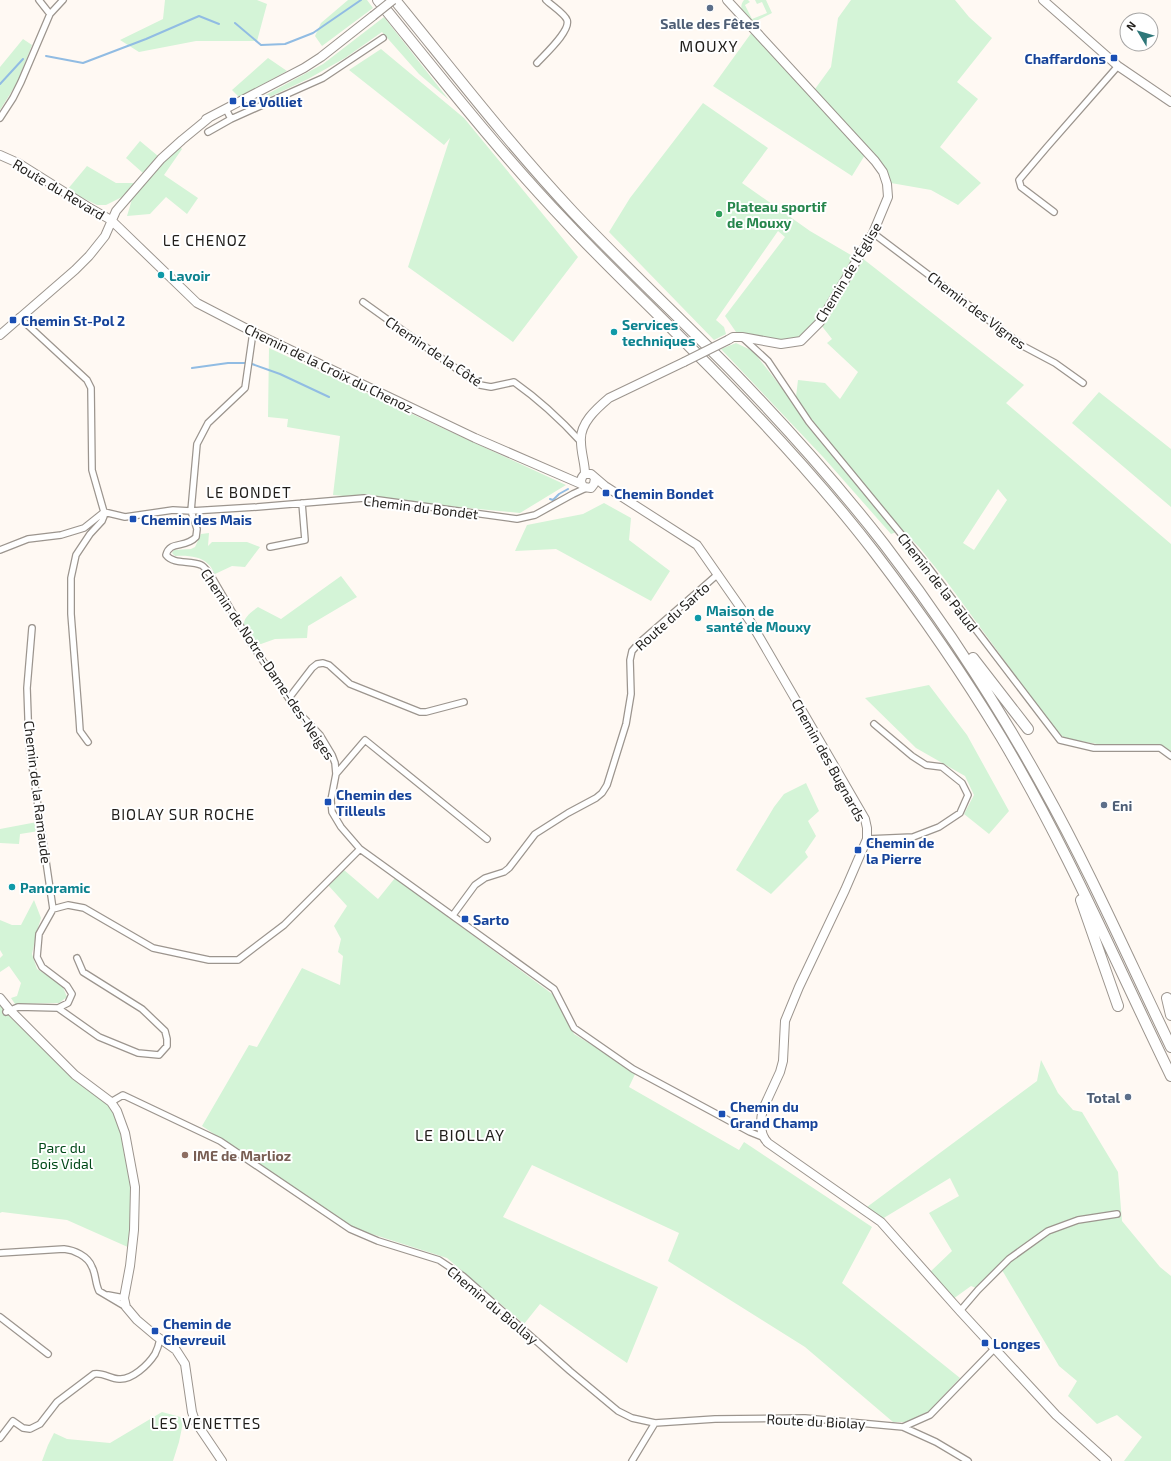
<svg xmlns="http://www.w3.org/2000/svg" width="1171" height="1461" viewBox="0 0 1171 1461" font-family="'Exo 2',sans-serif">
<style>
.green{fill:#d4f4d7;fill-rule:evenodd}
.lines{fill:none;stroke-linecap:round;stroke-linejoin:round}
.stream{stroke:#91bce3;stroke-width:2}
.street-casing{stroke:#9c958e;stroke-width:8}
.secondary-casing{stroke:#9c958e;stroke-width:10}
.highway-casing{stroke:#9c958e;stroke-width:12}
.street{stroke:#fff;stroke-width:5.5}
.secondary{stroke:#fff;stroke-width:8}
.highway{stroke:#fff;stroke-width:10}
.secondary-bridge-casing{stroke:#9c958e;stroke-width:10;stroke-linecap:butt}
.secondary-bridge{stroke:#fff;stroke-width:8}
.service-dot{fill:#5c6f8a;stroke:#fff;stroke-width:1.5}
.transit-dot{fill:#1a4fb4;stroke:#fff;stroke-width:1.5}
.leisure-dot{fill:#2e9e5b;stroke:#fff;stroke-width:1.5}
.culture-dot{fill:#0f9aa8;stroke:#fff;stroke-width:1.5}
.education-dot{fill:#8d6e63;stroke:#fff;stroke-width:1.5}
.labels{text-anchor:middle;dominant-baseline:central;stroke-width:4;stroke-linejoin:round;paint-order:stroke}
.service-label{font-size:14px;font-weight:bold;fill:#4e5e75;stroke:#fff}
.transit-label{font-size:14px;font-weight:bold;fill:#164399;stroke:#fff;text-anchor:start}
.street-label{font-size:14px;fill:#201e1b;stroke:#fff}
.leisure-label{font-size:14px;font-weight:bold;fill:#27864d;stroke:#fff;text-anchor:start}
.culture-label{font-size:14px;font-weight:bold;fill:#0d838f;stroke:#fff;text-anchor:start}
.park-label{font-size:14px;fill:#014918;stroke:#fff}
.education-label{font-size:14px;font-weight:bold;fill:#785e54;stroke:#fff;text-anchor:start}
.neighbourhood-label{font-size:15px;letter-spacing:1px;fill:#201e1b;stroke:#fff}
.quarter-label{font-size:16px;letter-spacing:1px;fill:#201e1b;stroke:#fff}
</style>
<rect width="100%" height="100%" fill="#fff9f3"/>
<!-- green -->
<path class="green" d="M165 0H257L267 4 257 41H196L139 52 120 40 163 19Z
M348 0H367L373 8 322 46 315 36 321 23Z
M744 0H748L750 2 745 5 752 19 767 13 762 2 757 4 755 0H766L772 13 752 23C745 16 737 9 744 0Z
M851 0H955L969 17 992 38 957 82 978 99 940 147 981 183 958 205 931 190 891 183 865 155 852 176 713 86 752 32 757 27 815 89 831 67 838 18Z
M384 17 449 100 419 74 382 32 345 58 308 79 263 100 262 97 323 64Z
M23 39 32 45 17 83 0 110V67Z
M381 49 464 118 578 257 513 342 408 267 450 138 444 145 349 70Z
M268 58 287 71 239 97 232 90Z
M703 103 768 148 742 183 810 231 856 258 815 323 797 338 783 342 736 332 725 316 785 237 778 231 716 320 724 327 726 334 714 340 609 232 630 198Z
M140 141 158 156 143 173 126 158Z
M178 145 182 149 164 175 198 198 187 214 166 197 150 214 127 216 133 196 130 193 106 205H97L67 190 87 166 116 183H144Z
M862 258 1024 385 1006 403 1171 544V758L1160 748 1097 744 1064 738 1053 727 947 582 919 547 902 530 891 534 824 458 721 349 736 343 753 351 795 405 798 380 825 383 840 399 858 372 827 343 832 339 821 325ZM998 489 1007 500 974 550 963 543Z
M269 348 566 485 520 513 333 495 340 436 287 427 288 419 268 417Z
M1099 392 1171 449V507L1072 423Z
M604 503 631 518 629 540 670 571 651 601 556 549 515 551 527 525 583 514Z
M209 533 208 546 212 542H247L260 547 245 567 232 566 215 574C213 571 211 566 208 564 201 556 185 555 175 556L172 553 174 550 191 549 195 547 201 534Z
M341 576 357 597 308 626 307 638 275 639 261 644 254 643C241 626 239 620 258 607L281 619Z
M929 685 967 735 1009 811 989 834 964 814 974 795 965 776 916 748 865 698Z
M806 783 819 811 808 821 816 836 805 852 808 857 771 894 736 870 774 807 784 794Z
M37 822 39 831 20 834 19 844 0 843V829Z
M344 870 378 899 395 878 555 996 574 1034 636 1072 629 1087 739 1150 744 1142 872 1227 842 1283 960 1378 929 1411 906 1422H893L805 1347 668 1261 679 1233 532 1165 503 1217 658 1287 627 1363 540 1304 524 1324 447 1258 356 1229 202 1126 249 1045 257 1047 302 968 340 985 343 956 338 952 341 939 334 926 347 906 328 885Z
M34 900 41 918 37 931 32 954 37 969 62 985 67 997 59 1003 15 1004 11 998 17 996 21 983 9 966 0 972V958L3 955 0 950V920L12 925H21Z
M0 1005 10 1017 73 1078 102 1099 114 1111 129 1162 133 1187 130 1248 67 1220 2 1212 0 1213Z
M1041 1060 1058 1093 1073 1110 1082 1112 1118 1172 1122 1221 1160 1267 1171 1276V1461H1124L1142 1437 1117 1415 1097 1424 1068 1396 1077 1381 1059 1366 999 1265 976 1288 971 1286 953 1299 930 1272 952 1251 929 1213 959 1196 950 1178 882 1219 867 1207 1037 1081Z
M162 1412 184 1418 179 1442 173 1461H42L48 1445 54 1433 67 1439 110 1443Z"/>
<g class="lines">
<!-- stream -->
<path class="stream" d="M235 23 261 45 285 44 313 33 361 0
M46 56 83 63 146 39 199 16 219 24
M0 84 23 59
M252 364 280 374 329 397
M192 368 228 363H245
M550 499 553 500 559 494 568 489"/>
<!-- street casing -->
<g class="street-casing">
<path id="street" d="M39 0 50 14
M537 63C544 55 571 31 567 20 565 14 551 5 546 0
M0 118 13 98 21 82 50 14 63 0
M231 119 323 78 383 38
M208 132 231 119 226 109
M1054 212 1021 187 1019 180 1047 147 1118 66
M873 233 1023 346 1055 363 1083 383
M363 302 444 360 480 385 491 387 514 382C538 399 561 420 581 442
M253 332 245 388 208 423 197 444 191 511 257 507 364 498 517 519 535 515 573 494 586 488
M743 338 768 361 809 422 925 563 1060 740 1094 748H1160L1171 756
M270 547 305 540 302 503
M0 550 28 539 61 535 84 528 104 512 92 470 91 388 87 380 19 317
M32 628 27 688 29 745 53 909
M289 698 312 668 317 664 323 663 329 665 350 684 420 712H426L464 702
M88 742 80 731 79 716 71 614V578L76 555 90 534 102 521 104 516V512L125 517 173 510 191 511 197 529 196 537C185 549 170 540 166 555 174 565 190 560 201 565 204 566 207 571 210 574L248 639 298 712 320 735 332 755 335 763 336 774 331 800 332 812 341 827 360 849 554 989 574 1028 633 1069 750 1132 765 1138
M336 774 365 740 487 839
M867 839 913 837 939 827 960 813 968 795 962 783 942 767 926 765 912 756 874 724
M453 915 475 885 485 878 504 872 509 868 535 834 568 813 596 798 602 793 607 785 626 724 631 694 630 660 632 651 639 643 718 574
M58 1008 99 1037 138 1053 159 1055 167 1046V1039L165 1031 142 1009 83 972 77 958
M6 1012 18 1007 58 1008 68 1003 72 994 67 986 42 967 37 957 39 934 53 909 68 905 84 908 153 948 209 960H238L284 925 360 849
M111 1102 123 1095 220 1141 350 1229 378 1241 439 1260 463 1276 570 1371 618 1411 632 1418 655 1423 715 1419 805 1418 903 1427 936 1442 968 1461
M0 1253 64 1249C74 1250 88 1256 92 1267 96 1274 95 1283 99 1291L126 1307
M108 1295 124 1298
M960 1311 978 1290 1009 1259 1048 1231 1078 1220 1117 1214
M0 1317 48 1354
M903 1427 930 1415 994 1349
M0 1438 13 1421 23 1428 30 1429 40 1424 57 1402 94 1374C103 1372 110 1379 119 1379 132 1380 148 1365 155 1354 157 1350 159 1344 160 1339
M632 1461 655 1423"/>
</g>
<!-- secondary casing -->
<g class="secondary-casing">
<path id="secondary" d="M727 0 875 161 883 172 887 184 888 197 873 233 820 322 801 341 781 344 742 337H733L728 340
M1043 0 1118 66 1171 102
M206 119 304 68 321 57 373 16
M0 155 18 163 88 207 111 220 197 303 253 332 475 438 581 484
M0 335 75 270 89 256 105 236 116 211 161 159 182 140 210 117
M585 474C585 463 581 453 581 442 579 424 596 409 609 398L684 362
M595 478 594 484 591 488 584 487C580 483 580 478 585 474H591L605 486 697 545 750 621 865 819 867 828V839L845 890 799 987 785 1021 783 1061 780 1072 763 1109C760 1121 759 1134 768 1143L881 1222 960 1311 1056 1415 1107 1461
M0 998 9 1009 75 1075 111 1102 117 1111 125 1133 135 1187 134 1230 130 1266 124 1298 126 1307 137 1320 156 1336 176 1350 185 1364 192 1412 195 1421 222 1461"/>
</g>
<!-- highway casing -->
<g class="highway-casing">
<path id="highway" d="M378 0C439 75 499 152 566 222 606 265 649 305 690 347 755 412 819 480 875 553 920 612 963 674 1001 737 1066 846 1116 963 1171 1076
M395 0C453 71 510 145 573 212 626 268 682 320 736 375 788 429 838 485 884 544 943 621 996 702 1043 787 1090 871 1129 960 1171 1047
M973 658 1028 729
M1081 900 1118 1006
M1167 998 1171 1015"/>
</g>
<!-- street -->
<use href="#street" class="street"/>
<!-- secondary -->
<use href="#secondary" class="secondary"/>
<!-- highway -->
<use href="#highway" class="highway"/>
<!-- secondary-bridge casing -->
<g class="secondary-bridge-casing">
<path id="secondary-bridge" d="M373 16 393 0
M684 362 728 340"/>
</g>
<!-- secondary-bridge -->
<use href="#secondary-bridge" class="secondary-bridge"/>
</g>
<!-- markers -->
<g class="service-dot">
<circle cx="710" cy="8" r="4"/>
<circle cx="1104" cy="805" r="4"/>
<circle cx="1128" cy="1097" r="4"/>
</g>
<g class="transit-dot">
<rect x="1110" y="54" width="8" height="8" rx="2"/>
<rect x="229" y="97" width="8" height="8" rx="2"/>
<rect x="9" y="316" width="8" height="8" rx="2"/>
<rect x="602" y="489" width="8" height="8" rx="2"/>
<rect x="129" y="515" width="8" height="8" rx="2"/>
<rect x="324" y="798" width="8" height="8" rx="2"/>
<rect x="854" y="846" width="8" height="8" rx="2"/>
<rect x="461" y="915" width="8" height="8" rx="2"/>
<rect x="718" y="1110" width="8" height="8" rx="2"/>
<rect x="151" y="1327" width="8" height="8" rx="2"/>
<rect x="981" y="1339" width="8" height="8" rx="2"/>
</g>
<circle class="leisure-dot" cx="719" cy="214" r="4"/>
<g class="culture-dot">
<circle cx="161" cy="275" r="4"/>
<circle cx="614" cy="332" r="4"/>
<circle cx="698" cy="618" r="4"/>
<circle cx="12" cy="887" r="4"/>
</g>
<circle class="education-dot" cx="185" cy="1155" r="4"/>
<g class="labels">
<!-- service labels -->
<g class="service-label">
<text x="710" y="23">Salle des Fêtes</text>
<text x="1112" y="805" text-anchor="start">Eni</text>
<text x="1120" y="1097" text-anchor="end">Total</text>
</g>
<!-- transit labels -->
<g class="transit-label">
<text x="1106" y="58" text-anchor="end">Chaffardons</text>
<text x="241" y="101">Le Volliet</text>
<text x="21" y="320">Chemin St-Pol 2</text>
<text x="614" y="493">Chemin Bondet</text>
<text x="141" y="519">Chemin des Mais</text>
<text x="336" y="794">Chemin des<tspan x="336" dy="16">Tilleuls</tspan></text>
<text x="866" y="842">Chemin de<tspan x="866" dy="16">la Pierre</tspan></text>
<text x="473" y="919">Sarto</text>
<text x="730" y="1106">Chemin du<tspan x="730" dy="16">Grand Champ</tspan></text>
<text x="163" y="1323">Chemin de<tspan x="163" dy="16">Chevreuil</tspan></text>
<text x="993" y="1343">Longes</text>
</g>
<!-- street labels -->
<g class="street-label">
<text transform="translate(59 189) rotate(31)">Route du Revard</text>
<text transform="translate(848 272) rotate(-59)">Chemin de l'Église</text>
<text transform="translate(977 310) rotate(37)">Chemin des Vignes</text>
<text transform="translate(434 351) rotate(34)">Chemin de la Côté</text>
<text transform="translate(329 368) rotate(26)">Chemin de la Croix du Chenoz</text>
<text transform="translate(421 507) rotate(7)">Chemin du Bondet</text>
<text transform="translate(938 582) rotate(52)">Chemin de la Palud</text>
<text transform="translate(672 616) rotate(-42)">Route du Sarto</text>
<text transform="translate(268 664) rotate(56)">Chemin de Notre-Dame-des-Neiges</text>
<text transform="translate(829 760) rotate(61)">Chemin des Bugnards</text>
<text transform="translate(38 792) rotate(83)">Chemin de la Ramaude</text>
<text transform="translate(493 1305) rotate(40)">Chemin du Biollay</text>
<text transform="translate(816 1421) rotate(3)">Route du Biolay</text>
</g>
<!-- leisure labels -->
<g class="leisure-label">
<text x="727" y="206">Plateau sportif<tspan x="727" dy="16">de Mouxy</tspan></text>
</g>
<!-- culture labels -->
<g class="culture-label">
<text x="169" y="275">Lavoir</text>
<text x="622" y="324">Services<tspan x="622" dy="16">techniques</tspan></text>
<text x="706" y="610">Maison de<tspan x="706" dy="16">santé de Mouxy</tspan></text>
<text x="20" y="887">Panoramic</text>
</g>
<!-- park labels -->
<g class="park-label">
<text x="62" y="1147">Parc du<tspan x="62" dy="16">Bois Vidal</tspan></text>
</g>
<!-- education labels -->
<g class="education-label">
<text x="193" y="1155">IME de Marlioz</text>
</g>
<!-- neighbourhood labels -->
<g class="neighbourhood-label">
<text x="205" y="240">LE CHENOZ</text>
<text x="249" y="492">LE BONDET</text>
<text x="183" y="814">BIOLAY SUR ROCHE</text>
<text x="206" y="1423">LES VENETTES</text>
</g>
<!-- quarter labels -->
<g class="quarter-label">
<text x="709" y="45">MOUXY</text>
<text x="460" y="1134">LE BIOLLAY</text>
</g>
</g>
<!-- north arrow -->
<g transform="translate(1139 32) rotate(308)"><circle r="19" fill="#ffffff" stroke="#a6a5a4"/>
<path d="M0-3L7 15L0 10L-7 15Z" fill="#2e7779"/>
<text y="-6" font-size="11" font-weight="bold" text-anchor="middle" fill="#201e1b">N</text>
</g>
</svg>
